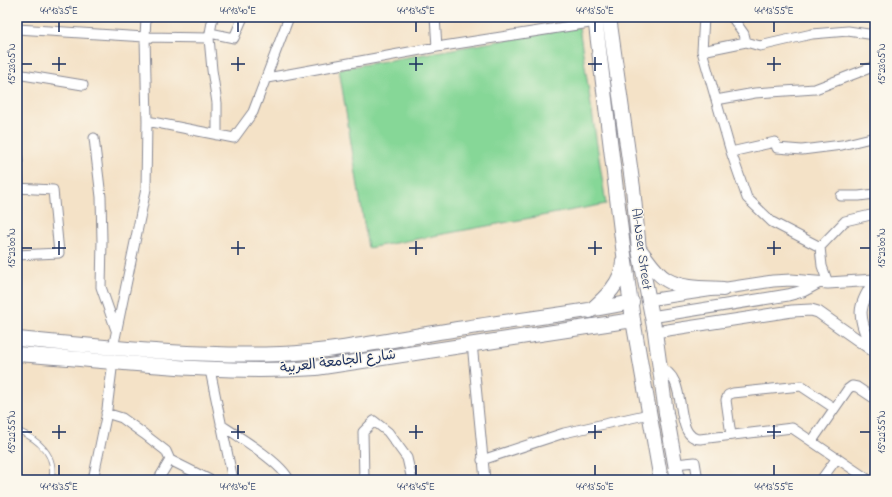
<svg xmlns="http://www.w3.org/2000/svg" width="892" height="497" viewBox="0 0 892 497" font-family="'Indie Flower','Playpen Sans Arabic',sans-serif">
<style>
.green{fill:#86d797;stroke:#50837a}
.lines{fill:none;stroke-linecap:round;stroke-linejoin:round}
.service-casing{stroke:#888892;stroke-width:6}
.minor-casing{stroke:#888892;stroke-width:11}
.tertiary-casing{stroke:#888892;stroke-width:13}
.primary-casing{stroke:#888892;stroke-width:16}
.service{stroke:#fff;stroke-width:4.5}
.minor{stroke:#fff;stroke-width:9}
.tertiary{stroke:#fff;stroke-width:11}
.primary{stroke:#fff;stroke-width:14}
.ticks{fill:none;stroke:#1b2f5e;stroke-width:1.5}
.labels{text-anchor:middle;dominant-baseline:central;stroke-width:3;stroke-linejoin:round;paint-order:stroke}
.street-label{font-size:14px;fill:#1b2f5e;stroke:#fbf7ec}
.neatline{fill:none;stroke:#1b2f5e;stroke-width:1.5}
.ticks-label{font-size:10px;text-anchor:middle;fill:#1b2f5e}
</style>
<rect width="100%" height="100%" fill="#fbf7ec"/>
<filter id="ink" filterUnits="userSpaceOnUse"><feTurbulence type="fractalNoise" baseFrequency=".025" numOctaves="2"/><feDisplacementMap in="SourceGraphic" scale="8" xChannelSelector="R" yChannelSelector="G"/><feConvolveMatrix kernelMatrix="1 2 1 2 8 2 1 2 1" color-interpolation-filters="sRGB"/></filter>
<filter id="wash" filterUnits="userSpaceOnUse"><feTurbulence type="fractalNoise" baseFrequency=".012" numOctaves="4" result="noise"/><feDisplacementMap in="SourceGraphic" scale="16" xChannelSelector="R" yChannelSelector="G"/><feGaussianBlur stdDeviation="0.9" result="paint"/><feColorMatrix in="noise" values="0 0 0 0 0 0 0 0 0 0 0 0 0 0 0 0 0 1.4 0 .05"/><feComposite in="paint" operator="in"/></filter>
<g filter="url(#wash)">
<rect width="100%" height="100%" fill="#f4e2c7"/>
<!-- green -->
<path class="green" d="M579 27 606 204 368 248 339 69Z"/>
</g>
<g filter="url(#ink)">
<g class="lines">
<!-- service casing -->
<g class="service-casing">
<path id="service" d="M17 430C37 439 58 455 51 480"/>
</g>
<!-- minor casing -->
<g class="minor-casing">
<path id="minor" d="M213 17 209 38 212 70 217 103V135
M435 17 437 47
M704 17 702 51 731 152 747 198 772 222 820 247 822 266 828 283
M732 17 744 34 746 42
M17 29 145 37 209 38
M210 33 234 38 243 17
M702 51 746 42 760 46 812 34 848 31 875 35
M17 74 83 85
M267 78 437 47 596 22
M716 100 755 93 815 89 875 66
M147 121 234 138 253 112 289 17
M94 138 101 197 102 241 101 287 116 330
M17 142 19 188
M731 152 775 142 777 148 802 150 842 145 875 137
M17 188 53 190 59 253 17 255
M841 196H859L875 194
M820 247 845 221 875 214
M472 343 485 480
M113 348 146 189 147 121 145 37 146 17
M659 368C691 375 671 438 700 439L792 428 869 480
M210 370 233 480
M106 413 122 418 144 434 166 451 170 460
M221 425C238 436 282 463 289 480
M731 435 726 400 728 395 733 393 801 386 834 408
M812 441 848 389 852 386 857 387 875 399
M482 460 564 433 649 414
M675 464 695 462 698 480
M93 480 106 417 113 361
M158 480 170 460 210 480
M364 480 363 432 374 421 388 432 407 458 412 480
M821 480 837 458"/>
</g>
<!-- tertiary casing -->
<g class="tertiary-casing">
<path id="tertiary" d="M648 300 773 281 791 280 828 283 875 280
M651 317 788 295 803 291 818 283
M655 332 792 311 811 310 818 312 875 352
M872 350C860 317 854 311 875 281"/>
</g>
<!-- primary casing -->
<g class="primary-casing">
<path id="primary" d="M595 17 623 247 633 320 661 480
M609 17 633 188 639 250 655 332 666 413 678 480
M640 250C648 260 656 274 667 280 681 289 707 288 723 289
M590 311C605 298 623 282 623 261
M17 339C104 347 193 357 281 354 347 351 412 335 478 326 529 318 581 313 632 302
M17 354C117 361 216 375 316 368L633 320"/>
</g>
<!-- service -->
<use href="#service" class="service"/>
<!-- minor -->
<use href="#minor" class="minor"/>
<!-- tertiary -->
<use href="#tertiary" class="tertiary"/>
<!-- primary -->
<use href="#primary" class="primary"/>
</g>
</g>
<!-- ticks -->
<path class="ticks" d="M59 22V32M238 22V32M416 22V32M595 22V32M774 22V32M59 57V71M238 57V71M416 57V71M595 57V71M774 57V71M22 64H32M52 64H66M231 64H245M409 64H423M588 64H602M767 64H781M860 64H870M59 241V255M238 241V255M416 241V255M595 241V255M774 241V255M22 248H32M52 248H66M231 248H245M409 248H423M588 248H602M767 248H781M860 248H870M59 425V439M238 425V439M416 425V439M595 425V439M774 425V439M22 432H32M52 432H66M231 432H245M409 432H423M588 432H602M767 432H781M860 432H870M59 465V475M238 465V475M416 465V475M595 465V475M774 465V475"/>
<g class="labels">
<!-- street labels -->
<g class="street-label">
<text transform="translate(641 249) rotate(82)">Al-Nser Street</text>
<text transform="translate(338 362) rotate(-7)">شارع الجامعة العربية</text>
</g>
</g>
<!-- margin -->
<rect width="892" height="497" fill="none" stroke="#fbf7ec" stroke-width="44"/>
<rect x="22" y="22" width="848" height="453" class="neatline"/>
<g class="ticks-label">
<text x="59" y="14">44°13'35"E</text>
<text x="238" y="14">44°13'40"E</text>
<text x="416" y="14">44°13'45"E</text>
<text x="595" y="14">44°13'50"E</text>
<text x="774" y="14">44°13'55"E</text>
<text transform="translate(11 64) rotate(-90)" y="4">15°23'05"N</text>
<text transform="translate(881 64) rotate(-90)" y="4">15°23'05"N</text>
<text transform="translate(11 248) rotate(-90)" y="4">15°23'00"N</text>
<text transform="translate(881 248) rotate(-90)" y="4">15°23'00"N</text>
<text transform="translate(11 432) rotate(-90)" y="4">15°22'55"N</text>
<text transform="translate(881 432) rotate(-90)" y="4">15°22'55"N</text>
<text x="59" y="490">44°13'35"E</text>
<text x="238" y="490">44°13'40"E</text>
<text x="416" y="490">44°13'45"E</text>
<text x="595" y="490">44°13'50"E</text>
<text x="774" y="490">44°13'55"E</text>
</g>
</svg>
